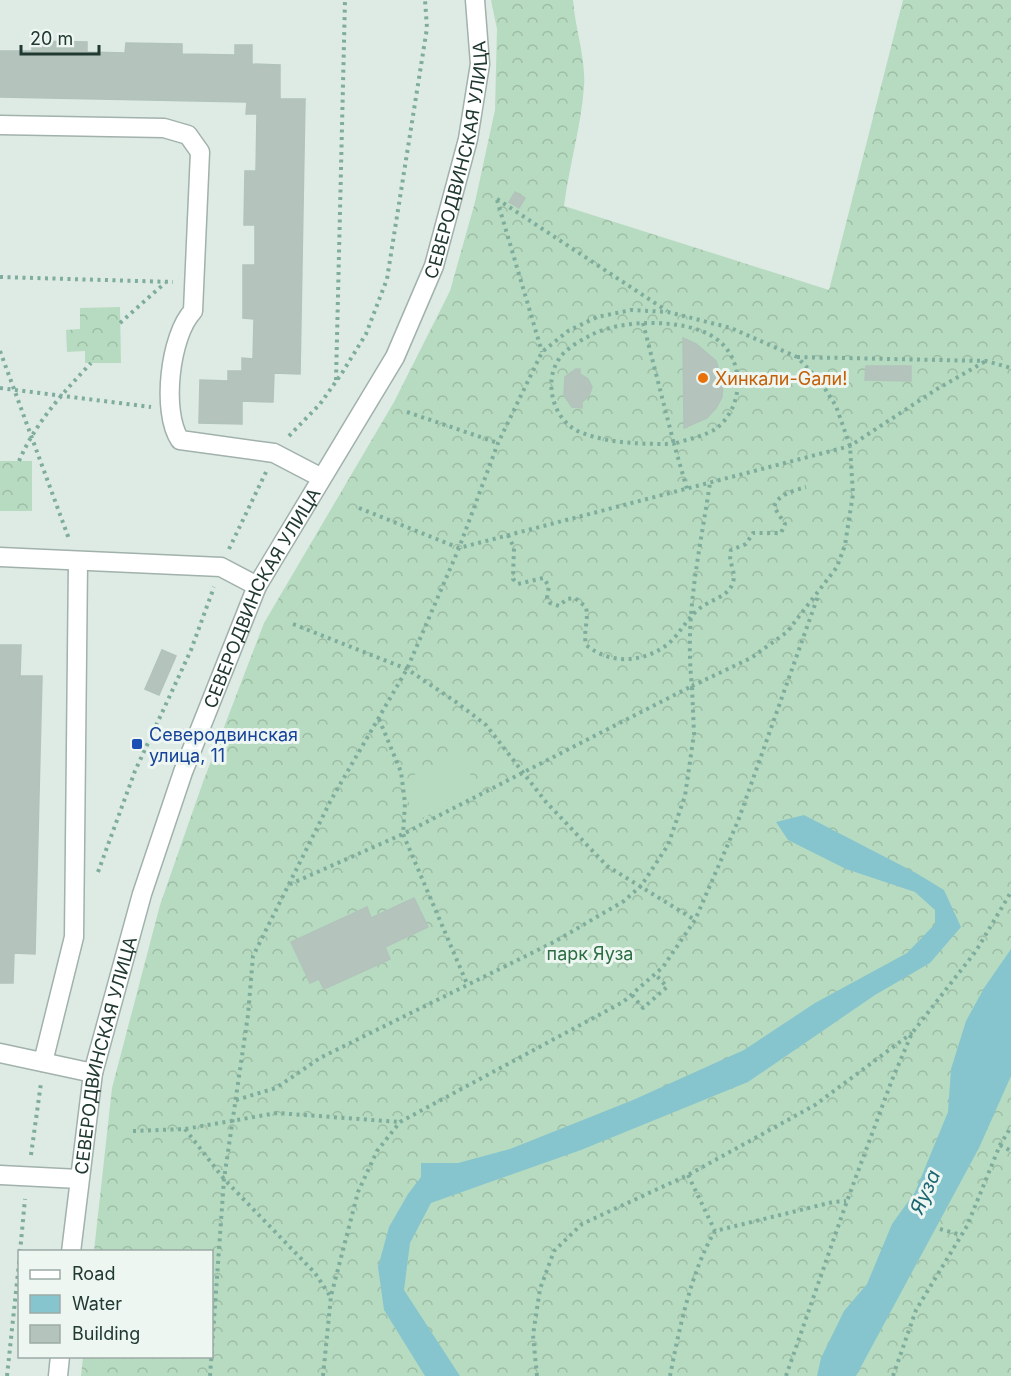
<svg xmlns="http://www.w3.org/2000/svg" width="1011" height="1376" viewBox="0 0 1011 1376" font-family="Inter,sans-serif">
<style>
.forest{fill:url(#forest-crowns)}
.pitch{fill:#b7dbc0}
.water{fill:#87c5ce}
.building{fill:#b4c4bd;stroke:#b1c3bb;stroke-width:1.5}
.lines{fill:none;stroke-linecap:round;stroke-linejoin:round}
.minor-casing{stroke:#a1b1ab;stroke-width:21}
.path{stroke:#7fad9d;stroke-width:4;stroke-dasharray:3 4.5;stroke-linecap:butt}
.minor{stroke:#fff;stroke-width:18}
.food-dot{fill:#e8710a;stroke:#eef6f2;stroke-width:2}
.transit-dot{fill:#1a4fb4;stroke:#eef6f2;stroke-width:2}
.labels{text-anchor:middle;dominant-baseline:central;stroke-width:6;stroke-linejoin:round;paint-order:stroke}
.street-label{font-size:18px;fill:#203931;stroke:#eef6f2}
.food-label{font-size:18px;fill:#c56008;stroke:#eef6f2;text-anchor:start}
.transit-label{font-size:18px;fill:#164399;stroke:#eef6f2;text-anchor:start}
.park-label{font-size:18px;fill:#2c6e43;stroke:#eef6f2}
.water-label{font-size:20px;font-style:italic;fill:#1c6773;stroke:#eef6f2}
</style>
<defs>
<pattern id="forest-crowns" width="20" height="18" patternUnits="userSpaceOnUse" patternTransform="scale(1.5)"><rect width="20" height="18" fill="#b7dbc0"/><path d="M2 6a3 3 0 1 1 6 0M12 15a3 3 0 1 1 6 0" fill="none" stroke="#9dbda5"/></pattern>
</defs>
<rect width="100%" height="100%" fill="#deeae4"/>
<!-- forest -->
<path class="forest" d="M491 0H573C575 29 586 57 584 87 581 127 569 166 564 206L829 290 903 0H1011V1376H81L83 1357 212 1356V1252L94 1251 112 1088 160 905 203 782 264 623 394 402 450 291 475 202 495 110 497 29Z
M120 307 121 363H85V351L67 352 66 330 80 329V308Z
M0 461H32V511H0Z"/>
<!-- pitch -->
<path class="pitch" d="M460 753 478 790 410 824 408 778Z"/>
<!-- water -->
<path class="water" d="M804 815 916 873 944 890 961 927 930 963 875 995 748 1082 581 1150 431 1203 410 1243 404 1290 460 1376H425L384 1310 378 1267 389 1227 408 1194 421 1177V1163H458L510 1149 633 1100 744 1050 815 1003 907 953 935 924V910L915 892 846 869 788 840 776 822Z
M1011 949V1076L979 1148 856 1376H817L821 1358 844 1311 867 1284 892 1224 915 1192 948 1112 951 1069 966 1021 984 988Z"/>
<!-- building -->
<path class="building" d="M32 41 87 42V52L125 53 126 43 182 44V54L235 55V45H252V64L280 65V99H305L300 374 274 373 273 402 242 401V424L199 423 200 380 228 381V371H242V358L253 359 254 319 243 318V265H255V225H244L245 171H256L257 114H246L247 102 0 97V51H32Z
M515 192 525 198 519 208 509 202Z
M683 338 696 344 716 361 723 384 722 397 716 408 707 418 684 428Z
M866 366H911V381L865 380Z
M576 369H580V374L588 379 592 387 589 396 582 402V408L572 407 564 395 565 377Z
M0 645H21L20 676H42L35 954 14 953 13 983H0Z
M162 650 176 656 159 695 145 689Z
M414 898 428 927 385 947 390 959 324 989 319 979 310 983 291 942 367 907 371 918Z"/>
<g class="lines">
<!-- minor casing -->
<g class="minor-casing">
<g id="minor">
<path d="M0 125 164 128 188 135 200 152 193 311C170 335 161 412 180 440L274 453 320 477"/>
<path d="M0 557 221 567 257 586"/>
<path d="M0 1053 93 1073"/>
<path d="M43 1062 74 937 78 561"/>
<path d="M0 1175 79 1179"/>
<path id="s1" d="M71 1252 93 1073 142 894 183 772 257 586 395 357 434 266 468 139 480 64 475 0"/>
<path d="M58 1376 60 1356"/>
</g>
</g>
<!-- path -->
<path class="path" d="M497 199 667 311
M497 200 542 352
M0 277 173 282
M120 323 165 283
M643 323 674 444C687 439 706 436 717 428 745 405 745 358 715 338 686 318 621 319 591 335 580 341 566 348 559 359 543 382 553 421 580 432 610 444 642 444 674 444L687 489
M0 351 69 539
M797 357 986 361 1011 368
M336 380 345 0
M0 388 151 407
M407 412 498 443
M289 436 320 404 342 373 366 334 387 279 427 28 425 0
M19 461C36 422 62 394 91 363
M359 508 459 548 850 446 937 389 986 361
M508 535 514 548 513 579 518 584 543 578 549 586 547 598 550 603 559 606 567 599 575 598 586 607C589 621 583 631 586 645 611 665 643 663 668 644 680 634 686 619 699 609 709 600 726 598 732 585 738 572 727 563 731 550L746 544 753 533H781L785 524 774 507C778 494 793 491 806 487
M229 549 266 472
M293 624 407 669 456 702 486 725 546 802 607 866 695 920
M379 719 401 772 405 803 403 834 468 986
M98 872 135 771 191 650 214 587
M632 995 643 1008 667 987 656 975
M236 1100 276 1088 320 1058 554 942 624 901 641 886 668 845 685 796 694 734 692 686 403 834 286 886
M185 1129 224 1179 315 1273 330 1296
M133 1131 185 1129 277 1113 400 1122
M1000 1145 1011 1151
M31 1155 41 1083
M688 1175 715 1231
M940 1229 961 1235
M20 1252 25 1199
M7 1376 20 1254
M210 1376 224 1179 248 1015 253 956 331 800 407 669 459 548 498 443 542 352 568 331 597 317 631 310 668 312 731 328 797 357 820 381 836 406 850 446 853 494 845 545 837 567 787 632 751 658 692 686C684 617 700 550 710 483
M323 1376 331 1296 358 1192 377 1151 400 1122 623 1002 663 967 695 920 738 821 818 596
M537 1376 533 1335 540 1289 554 1251 582 1224 688 1175 815 1105 912 1033
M670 1376C679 1330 691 1271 715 1231L833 1202 846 1201
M786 1376 847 1201 892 1080 912 1033 976 951 1011 892
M893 1376 916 1310 967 1226 1000 1145 1011 1127"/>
<!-- minor -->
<use href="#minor" class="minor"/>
</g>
<!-- markers -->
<circle class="food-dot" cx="703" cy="378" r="6"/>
<rect class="transit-dot" x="131" y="738" width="12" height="12" rx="3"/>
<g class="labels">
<!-- street labels -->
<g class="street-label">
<text stroke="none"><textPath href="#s1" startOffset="1170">СЕВЕРОДВИНСКАЯ УЛИЦА</textPath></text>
<text stroke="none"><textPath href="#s1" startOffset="686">СЕВЕРОДВИНСКАЯ УЛИЦА</textPath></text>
<text stroke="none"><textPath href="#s1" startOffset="200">СЕВЕРОДВИНСКАЯ УЛИЦА</textPath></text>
</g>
<!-- food labels -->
<g class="food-label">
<text x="715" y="378">Хинкали-Gали!</text>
</g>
<!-- transit labels -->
<g class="transit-label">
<text x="149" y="734">Северодвинская<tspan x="149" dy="21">улица, 11</tspan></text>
</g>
<!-- park labels -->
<g class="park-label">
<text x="590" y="953">парк Яуза</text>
</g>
<!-- water labels -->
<g class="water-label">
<text transform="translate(925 1192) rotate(-66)">Яуза</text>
</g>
</g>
<!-- legend -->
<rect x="18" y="1250" width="195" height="108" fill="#eef6f2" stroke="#9caaa5" stroke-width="1.5"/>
<rect x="30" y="1270" width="30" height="9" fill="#ffffff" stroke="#9caaa5" stroke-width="1.5"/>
<text x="72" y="1280" font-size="18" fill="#203931">Road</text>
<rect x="30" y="1295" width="30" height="18" fill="#87c5ce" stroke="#9caaa5" stroke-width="1.5"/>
<text x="72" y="1310" font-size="18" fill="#203931">Water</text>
<rect x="30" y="1325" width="30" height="18" fill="#b4c4bd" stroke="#9caaa5" stroke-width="1.5"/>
<text x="72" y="1340" font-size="18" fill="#203931">Building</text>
<!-- scale -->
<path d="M21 45v9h78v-9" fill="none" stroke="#203931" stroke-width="3"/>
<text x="30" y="45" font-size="18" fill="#203931" stroke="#eef6f2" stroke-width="4.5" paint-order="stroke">20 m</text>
</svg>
